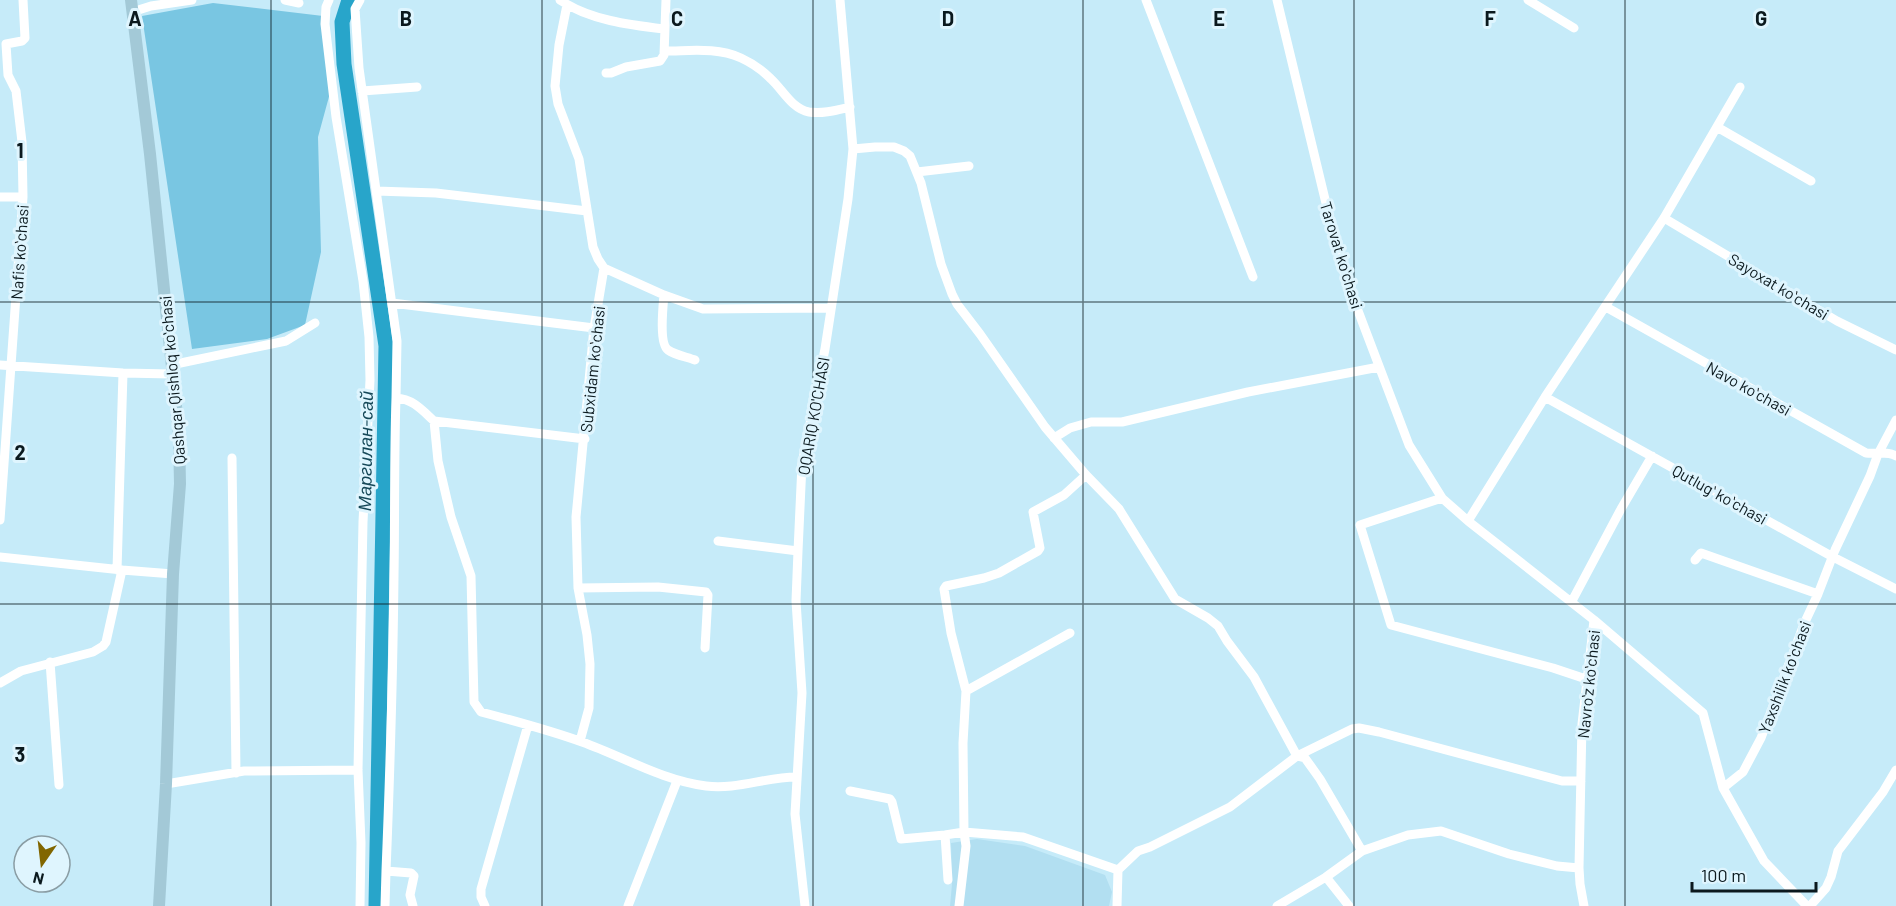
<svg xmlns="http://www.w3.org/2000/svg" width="1896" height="906" viewBox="0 0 1896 906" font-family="Barlow,sans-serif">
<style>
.built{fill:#b2dff1}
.green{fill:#79c6e2}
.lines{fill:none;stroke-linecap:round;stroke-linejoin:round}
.river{stroke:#28a5ca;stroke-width:15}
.minor{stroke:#fff;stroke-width:9}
.major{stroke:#a3c9d7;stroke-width:12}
.grid{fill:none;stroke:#0b191e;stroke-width:1.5;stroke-opacity:0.55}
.labels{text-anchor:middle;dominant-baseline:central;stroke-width:6;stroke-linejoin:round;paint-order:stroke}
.street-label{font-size:16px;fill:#0b191e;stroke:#dff5fe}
.water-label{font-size:18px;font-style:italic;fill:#164858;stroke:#dff5fe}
.grid-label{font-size:20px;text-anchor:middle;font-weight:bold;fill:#0b191e;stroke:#dff5fe;stroke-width:6;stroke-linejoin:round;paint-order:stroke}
</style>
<rect width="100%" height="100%" fill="#c6ebf9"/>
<!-- built -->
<path class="built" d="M977 839 1025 846 1105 875 1112 892 1109 906H950L952 884 951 843Z"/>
<!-- green -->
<path class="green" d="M213 3 323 16 330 93 318 137 321 252 305 325 267 339 192 349 142 16Z"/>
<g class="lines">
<!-- river -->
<path class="river" d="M349 0 342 22 344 64 386 346 376 906"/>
<!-- minor -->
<path class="minor" d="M285 0 299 3
M329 0 326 7 325 24 336 117 363 281 369 337 370 380 363 522 358 770 361 843 360 906
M360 0 355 9 359 68 397 341 396 398C413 399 422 410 434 421L585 439
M560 0C589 20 630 25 664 29
M1146 0 1253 277
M1277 0 1337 249 1346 279 1409 445 1442 498 1468 521 1594 620 1582 724 1579 868 1580 884 1584 906
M1528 0 1574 28
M567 5 559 45 555 86 558 104 579 159 593 247 598 259 604 268 594 328 576 517 578 588 587 635 590 664 589 708 580 741
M132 12 151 6 192 0
M664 51C691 51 716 47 741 58 752 63 763 71 771 79 783 90 792 109 809 112 823 114 837 110 850 107
M606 73H611L626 67 660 61 664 55 666 0
M362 91 417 87
M1717 127 1811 181
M853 149 875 147H894L904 151 910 156 921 183 941 264 952 294 957 304 980 334 1045 427 1086 475 1119 509 1175 599 1208 618 1218 626 1227 641 1254 677 1297 756 1305 758 1320 779 1362 851 1326 877 1349 906
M917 172 969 166
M376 191 436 193 587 211
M0 197H23
M1664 218 1837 321 1896 350
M604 268 664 295 703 309 831 308
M664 295C663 306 659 344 668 350 675 355 687 357 695 360
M392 303 594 328
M1606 307 1866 453C1876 454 1888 451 1896 456
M0 365 123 373 172 374
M171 365 286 341 315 323
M1545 397 1833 557 1896 589
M434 421 438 461 451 517 471 576 474 702 481 712C515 721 549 730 582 742 624 757 661 780 706 786 736 790 766 777 796 777
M1054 438 1070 428 1091 422H1122L1248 392 1379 367
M232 458 236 773
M1086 475 1064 495 1033 512 1040 548 1038 551 999 573 984 578 946 586 944 589 951 633 966 691 963 743 964 832 1023 837 1118 870
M1442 498 1360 525 1391 625 1553 668 1586 679
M0 520 23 197 22 142 16 91 8 75 6 44 22 41 25 38 23 0
M1468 521 1545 397 1664 218 1740 87
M718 541 798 551
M0 557 122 570 173 574
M1695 560 1701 553 1818 594
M117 570 123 373
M578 588 658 587 706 592 708 595 705 648
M1572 601 1621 509 1652 456
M1594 620 1703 713 1723 788 1764 861 1807 906
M50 662 59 785
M0 683 21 671 93 652 103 646 106 642 122 570
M966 691 1070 633
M166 784 244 771 358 770
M1723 788 1743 772 1761 738 1804 624 1818 594 1835 550 1870 476 1878 454 1896 420
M850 791 890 799 892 802 901 839 945 835 964 832 966 846 959 906
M945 835 948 880
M1362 851 1408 835 1441 831 1509 854 1557 866 1579 868
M386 871C390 772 393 674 394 576 395 516 394 457 396 398
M385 906 386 871 411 873 414 876 410 895 413 906
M485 906 481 897V889L528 725
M628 906 677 781
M805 906 795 814 802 693 796 601 798 551 802 464 825 349 848 199 853 149 840 0
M1117 906 1118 870 1138 851 1150 847 1230 807 1297 756 1352 729 1359 728 1379 732 1562 781H1581
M1277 906 1326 877
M1810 906 1826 888 1831 877 1838 851 1883 792 1896 770"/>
<!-- major -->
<path class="major" d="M131 0 150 154 179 435 180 484 173 574 166 784 159 906"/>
</g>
<!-- grid -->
<path class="grid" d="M271 0V906M542 0V906M813 0V906M1083 0V906M1354 0V906M1625 0V906M0 302H1896M0 604H1896"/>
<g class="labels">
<!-- street labels -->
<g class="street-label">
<text transform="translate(19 252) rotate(-86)">Nafis koʻchasi</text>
<text transform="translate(1342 255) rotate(73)">Tarovat koʻchasi</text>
<text transform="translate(1779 286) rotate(31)">Sayoxat koʻchasi</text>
<text transform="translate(592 369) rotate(-84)">Subxidam koʻchasi</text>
<text transform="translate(172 380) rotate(-95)">Qashqar Qishloq koʻchasi</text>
<text transform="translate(1749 388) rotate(29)">Navo koʻchasi</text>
<text transform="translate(813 416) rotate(-80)">OQARIQ KO'CHASI</text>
<text transform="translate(1720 494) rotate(29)">Qutlugʻ koʻchasi</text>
<text transform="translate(1784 677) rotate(-69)">Yaxshilik koʻchasi</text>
<text transform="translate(1588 684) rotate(-84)">Navroʻz koʻchasi</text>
</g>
<!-- water labels -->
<g class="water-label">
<text transform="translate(365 451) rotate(-89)">Маргилан-сай</text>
</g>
</g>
<g class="grid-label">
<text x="135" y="26">A</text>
<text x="406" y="26">B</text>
<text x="677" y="26">C</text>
<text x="948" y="26">D</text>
<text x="1219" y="26">E</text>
<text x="1490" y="26">F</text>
<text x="1761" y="26">G</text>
<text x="20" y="158">1</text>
<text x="20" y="460">2</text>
<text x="20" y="762">3</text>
</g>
<!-- north arrow -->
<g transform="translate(42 864) rotate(194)"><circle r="28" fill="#dff5fe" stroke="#8a9da4" stroke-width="1.5"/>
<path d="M0-4.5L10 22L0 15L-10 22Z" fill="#816600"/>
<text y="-9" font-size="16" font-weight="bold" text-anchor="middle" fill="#0b191e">N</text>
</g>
<!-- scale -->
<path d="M1692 882v9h124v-9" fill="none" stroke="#0b191e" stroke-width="3"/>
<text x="1701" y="882" font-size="18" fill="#0b191e" stroke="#dff5fe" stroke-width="4.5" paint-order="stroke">100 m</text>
</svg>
